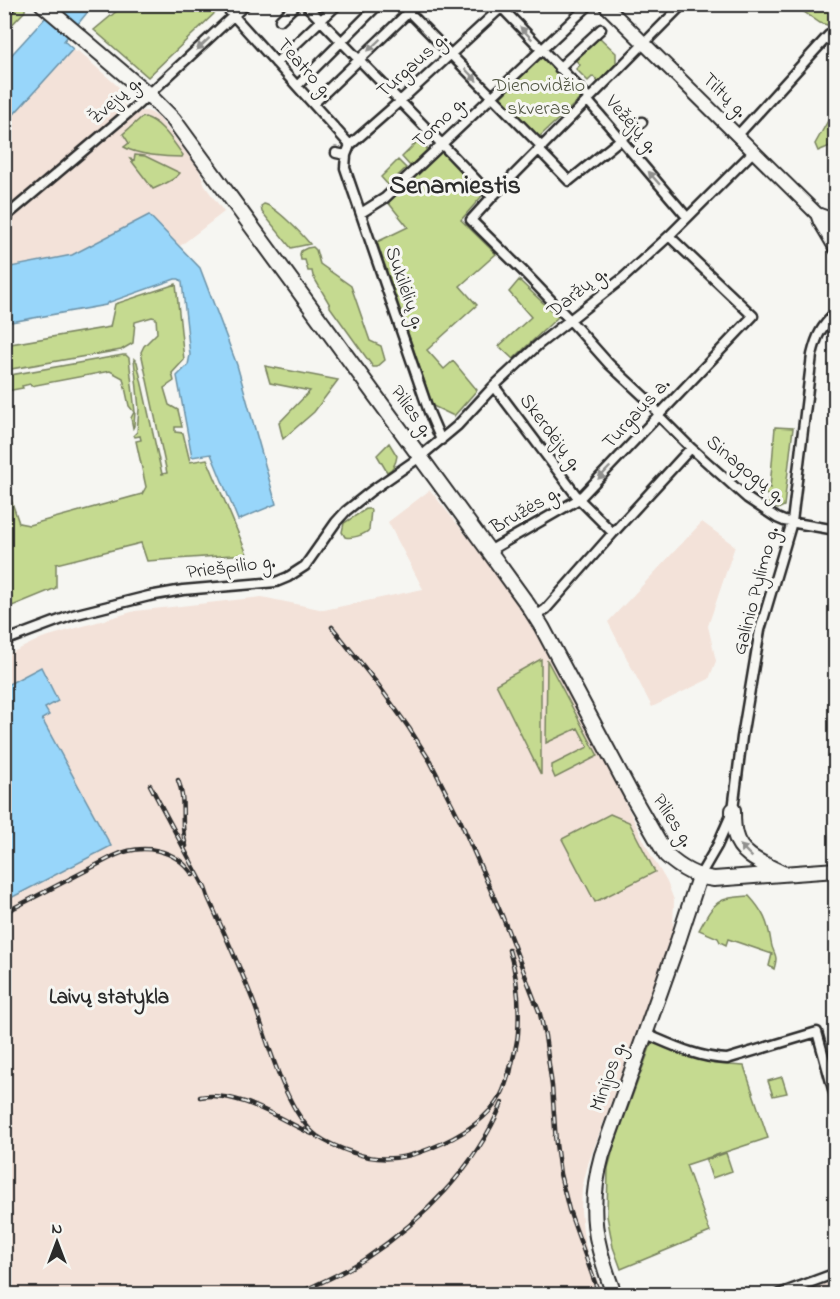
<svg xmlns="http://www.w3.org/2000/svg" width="840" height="1299" viewBox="0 0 840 1299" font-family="'Indie Flower',sans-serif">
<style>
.built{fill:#f3e2d9}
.green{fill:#c5da90;stroke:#78825e;stroke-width:1.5}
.water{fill:#98d6fa;stroke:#6c92a7;stroke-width:1.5}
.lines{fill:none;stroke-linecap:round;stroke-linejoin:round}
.street-casing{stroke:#2b2b2b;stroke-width:13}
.secondary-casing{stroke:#2b2b2b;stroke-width:16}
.primary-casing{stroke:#2b2b2b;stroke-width:18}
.street{stroke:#f6f6f2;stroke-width:8}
.secondary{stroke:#f6f6f2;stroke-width:12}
.primary{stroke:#f6f6f2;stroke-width:14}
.rail-casing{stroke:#2b2b2b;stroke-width:4.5}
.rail{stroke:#f6f6f2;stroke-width:2;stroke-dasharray:7;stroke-linecap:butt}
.oneway{fill:#90908e}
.labels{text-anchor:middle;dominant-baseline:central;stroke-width:6;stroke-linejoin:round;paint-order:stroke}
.street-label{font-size:20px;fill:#2b2b2b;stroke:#f6f6f2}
.park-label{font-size:20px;fill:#525744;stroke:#f6f6f2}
.neighbourhood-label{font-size:21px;font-weight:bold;fill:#2b2b2b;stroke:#f6f6f2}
.district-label{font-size:26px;font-weight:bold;fill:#2b2b2b;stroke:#f6f6f2}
</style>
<rect width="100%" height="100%" fill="#f6f6f2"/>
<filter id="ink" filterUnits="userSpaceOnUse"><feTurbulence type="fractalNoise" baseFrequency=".0167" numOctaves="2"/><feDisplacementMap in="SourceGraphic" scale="12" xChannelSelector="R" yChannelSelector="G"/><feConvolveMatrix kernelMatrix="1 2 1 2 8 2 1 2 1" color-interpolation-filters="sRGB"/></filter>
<g filter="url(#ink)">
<!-- built -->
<path class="built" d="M73 49 76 52 78 51 121 89 124 94 122 103 135 115 141 111H147L152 113 159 118 199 169 205 186 224 212 180 246 149 215 72 255 5 268 4 124Z
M430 490 482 555 530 622 602 755 651 855 667 882 674 900 673 928 666 955 588 1164 582 1188 581 1210 583 1233 589 1260 603 1294H5V901L111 845 42 719 45 708 41 667 5 686V656L42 638 135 611 262 597 324 610 423 589 388 522Z
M702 522 735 546 708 626 716 661 709 679 652 707 608 622Z
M835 1277V1294H792Z"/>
<!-- green -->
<path class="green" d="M17 5H23L25 7V11L5 32V18Z
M124 5H212L218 10 148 77 94 30Z
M794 5H835V27L820 23Z
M598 36 616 53V64L598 82 593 76 588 81 576 69 580 65 574 58Z
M542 56 582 97 539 137 500 98Z
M835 114V144L818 151 815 144 829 119Z
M145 117C162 122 173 142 183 155L182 157C166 157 137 155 124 147L129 143 123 134 141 118Z
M419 140 428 149 410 166 402 157Z
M442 150 473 182 482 196 461 220 496 254 460 286 477 305 427 350 444 369 453 361 477 390 454 416 433 406 377 242 408 227 387 201Z
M135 155 145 156 180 173C174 181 162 185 153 189L130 159 134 160Z
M398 160 406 168 388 185 381 177Z
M264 204C275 206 302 234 310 244L291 248 262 212 261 206Z
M313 247 316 250 320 264 351 286 370 341 381 346 385 360 377 367H373L330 307V305L313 276 312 271H308L305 260H301L300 254 301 251 307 248Z
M519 280 558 317 513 359 499 346 531 317 509 292Z
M176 284 184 360 172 373 174 381 164 388 169 405 178 410 182 427H175V432L183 433 190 462 207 459 247 554 147 561 141 543 56 564V588L5 609V482L19 523 29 525 142 494 146 487 136 441 141 440 140 436 135 437 134 435 137 432 139 409 134 359 137 362 162 474 167 473 141 352 144 346 157 333 156 318 152 317 135 322 133 343 121 350 5 370V345L110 327 115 304Z
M123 355H126L129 358 135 412 134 426 133 428 131 418 134 412 129 406 123 378 110 371 31 386 30 384 22 386 23 388 7 391 5 389V376Z
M265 366 338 380 314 412 283 439 279 423 310 391 270 383Z
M775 427 793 428 784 506 778 509 767 503 770 497 759 489 762 484 770 488Z
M389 443 397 456C396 463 394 469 387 472L377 455Z
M366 509H370L371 510 369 530C364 535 352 539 345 537L342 532 344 523Z
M541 659V775L496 684Z
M547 660 598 756 555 778 552 771V765L588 747 578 728 546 743Z
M610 814 629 822 655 872 595 902 562 839Z
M749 896C763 911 768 922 771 942 773 956 779 952 774 969L769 966 772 954 728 939 726 945 720 942 718 938 699 930C715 901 716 898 749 896Z
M652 1042 714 1064 744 1066 768 1138 686 1165 710 1232 621 1269 613 1247 607 1216 608 1168 614 1146Z
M782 1077 787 1093 773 1096 768 1081Z
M726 1153 732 1171 712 1178 706 1160Z"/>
<!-- water -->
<path class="water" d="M57 5H97L86 14 64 41 73 49 5 124 4 63Z
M149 215 200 268 237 365 276 504 238 520 211 454 192 457 177 376 188 365 190 355 182 282 179 279H175L107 303 106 305 5 323V268L72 255Z
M41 667 58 701 45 708 49 715 42 719 111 846 5 901V686Z"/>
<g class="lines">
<!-- street casing -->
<g class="street-casing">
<path id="street" d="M223 4 350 145
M305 4C367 69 431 131 492 197
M401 4 542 147
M683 4 492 197 471 220 524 272 569 319 609 364 653 405 659 416 691 448 747 498 777 518 784 521 836 530
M499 5 587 96 588 101 687 217
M4 13 12 4
M280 20 297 4
M276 63 338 4
M559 68 601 29
M297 86 379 4
M313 104 417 4
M737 136 829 35
M539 150 569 181 642 122
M336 153 346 155
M361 213 385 198 590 4
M4 218 134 108 246 4
M494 386 579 499 613 533 546 609 536 616
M441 440 429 412 345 168 346 155 350 145 399 102 505 4
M613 533 691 448
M489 551 579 499 753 316 669 236
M4 641 73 615 149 596 183 590 276 582 288 577 305 566 336 522 346 511 371 491 420 457 457 426 494 386 538 345 623 278 669 236 753 152
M699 877 717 846 733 810 742 737 760 630 792 522 812 355C817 334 821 328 836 312
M646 1034C672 1045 698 1058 727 1059L817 1032 836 1100
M779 1294 836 1273"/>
</g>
<!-- secondary casing -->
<g class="secondary-casing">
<path id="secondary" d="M604 4 817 214 820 222 836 249
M817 214 836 221"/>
</g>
<!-- primary casing -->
<g class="primary-casing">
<path id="primary" d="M42 4 149 95 173 119 489 551 528 605 542 627 631 794 666 855C680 868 695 877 714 879L836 870
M733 810C733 818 733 827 735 834 740 856 764 864 782 873
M614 1294C595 1244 587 1209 602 1155L676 947 699 877"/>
</g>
<!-- street -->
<use href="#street" class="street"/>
<!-- secondary -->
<use href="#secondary" class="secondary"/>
<!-- primary -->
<use href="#primary" class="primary"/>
<!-- rail casing -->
<g class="rail-casing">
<path id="rail" d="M332 627 379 686 409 728 430 761 460 820 503 918 540 1014 545 1036 552 1086 556 1143
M178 780C187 801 179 825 186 846
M150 785 205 888 208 897C224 933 241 969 255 1006 268 1042 286 1112 317 1136 327 1143 342 1149 354 1153 379 1162 405 1159 429 1149 457 1138 486 1122 501 1095 506 1086 508 1075 511 1065
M4 913 114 856C142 843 175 848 193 875
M509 950C517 975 520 1006 518 1033 517 1047 512 1060 510 1074
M200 1097C238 1090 279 1119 312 1134
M555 1136 560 1174 569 1210 599 1294
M297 1294C319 1283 344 1273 365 1259 423 1220 476 1167 502 1103"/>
</g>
<!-- rail -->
<use href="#rail" class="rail"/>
</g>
<!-- one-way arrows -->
<defs><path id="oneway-solid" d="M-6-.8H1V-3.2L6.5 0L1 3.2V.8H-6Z" transform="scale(1.5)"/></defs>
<g class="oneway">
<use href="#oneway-solid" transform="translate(526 33) rotate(-134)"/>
<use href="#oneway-solid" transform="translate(203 44) rotate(137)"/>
<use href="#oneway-solid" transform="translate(374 45) rotate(136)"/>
<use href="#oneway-solid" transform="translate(471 75) rotate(46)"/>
<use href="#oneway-solid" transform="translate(654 178) rotate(-131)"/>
<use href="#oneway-solid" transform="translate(604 473) rotate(134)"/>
<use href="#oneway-solid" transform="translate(746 851) rotate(-135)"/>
</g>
</g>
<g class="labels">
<!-- street labels -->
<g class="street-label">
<text transform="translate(413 66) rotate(-42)">Turgaus g.</text>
<text transform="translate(304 69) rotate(48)">Teatro g.</text>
<text transform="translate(724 96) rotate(45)">Tiltų g.</text>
<text transform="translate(116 101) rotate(-41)">Žvejų g.</text>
<text transform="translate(440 123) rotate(-44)">Tomo g.</text>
<text transform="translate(631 125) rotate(49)">Vežėjų g.</text>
<text transform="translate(404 288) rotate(71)">Sukilėlių g.</text>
<text transform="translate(578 293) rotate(-38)">Daržų g.</text>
<text transform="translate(411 412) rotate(54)">Pilies g.</text>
<text transform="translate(637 414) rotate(-47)">Turgaus a.</text>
<text transform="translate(550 433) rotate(53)">Skerdėjų g.</text>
<text transform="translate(745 470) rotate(39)">Sinagogų g.</text>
<text transform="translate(526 511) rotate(-30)">Bružės g.</text>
<text transform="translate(231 568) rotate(-7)">Priešpilio g.</text>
<text transform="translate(757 591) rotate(-75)">Galinio Pylimo g.</text>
<text transform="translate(672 821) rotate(57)">Pilies g.</text>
<text transform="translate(609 1077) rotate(-70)">Minijos g.</text>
</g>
<!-- park labels -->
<g class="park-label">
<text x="539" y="86">Dienovidžio<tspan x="539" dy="23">skveras</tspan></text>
</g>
<!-- neighbourhood labels -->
<g class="neighbourhood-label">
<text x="109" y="998">Laivų statykla</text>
</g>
<!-- district labels -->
<g class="district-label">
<text x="455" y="187">Senamiestis</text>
</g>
</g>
<!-- margin -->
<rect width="840" height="1299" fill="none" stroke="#f6f6f2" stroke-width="24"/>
<rect x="12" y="12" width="816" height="1275" fill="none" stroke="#2b2b2b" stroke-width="2" filter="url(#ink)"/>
<!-- north arrow -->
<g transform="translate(57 1242)" stroke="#f6f6f2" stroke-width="4.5" paint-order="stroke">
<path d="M0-4.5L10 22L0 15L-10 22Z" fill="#2b2b2b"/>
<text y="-9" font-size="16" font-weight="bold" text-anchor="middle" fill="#2b2b2b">N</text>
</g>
</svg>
